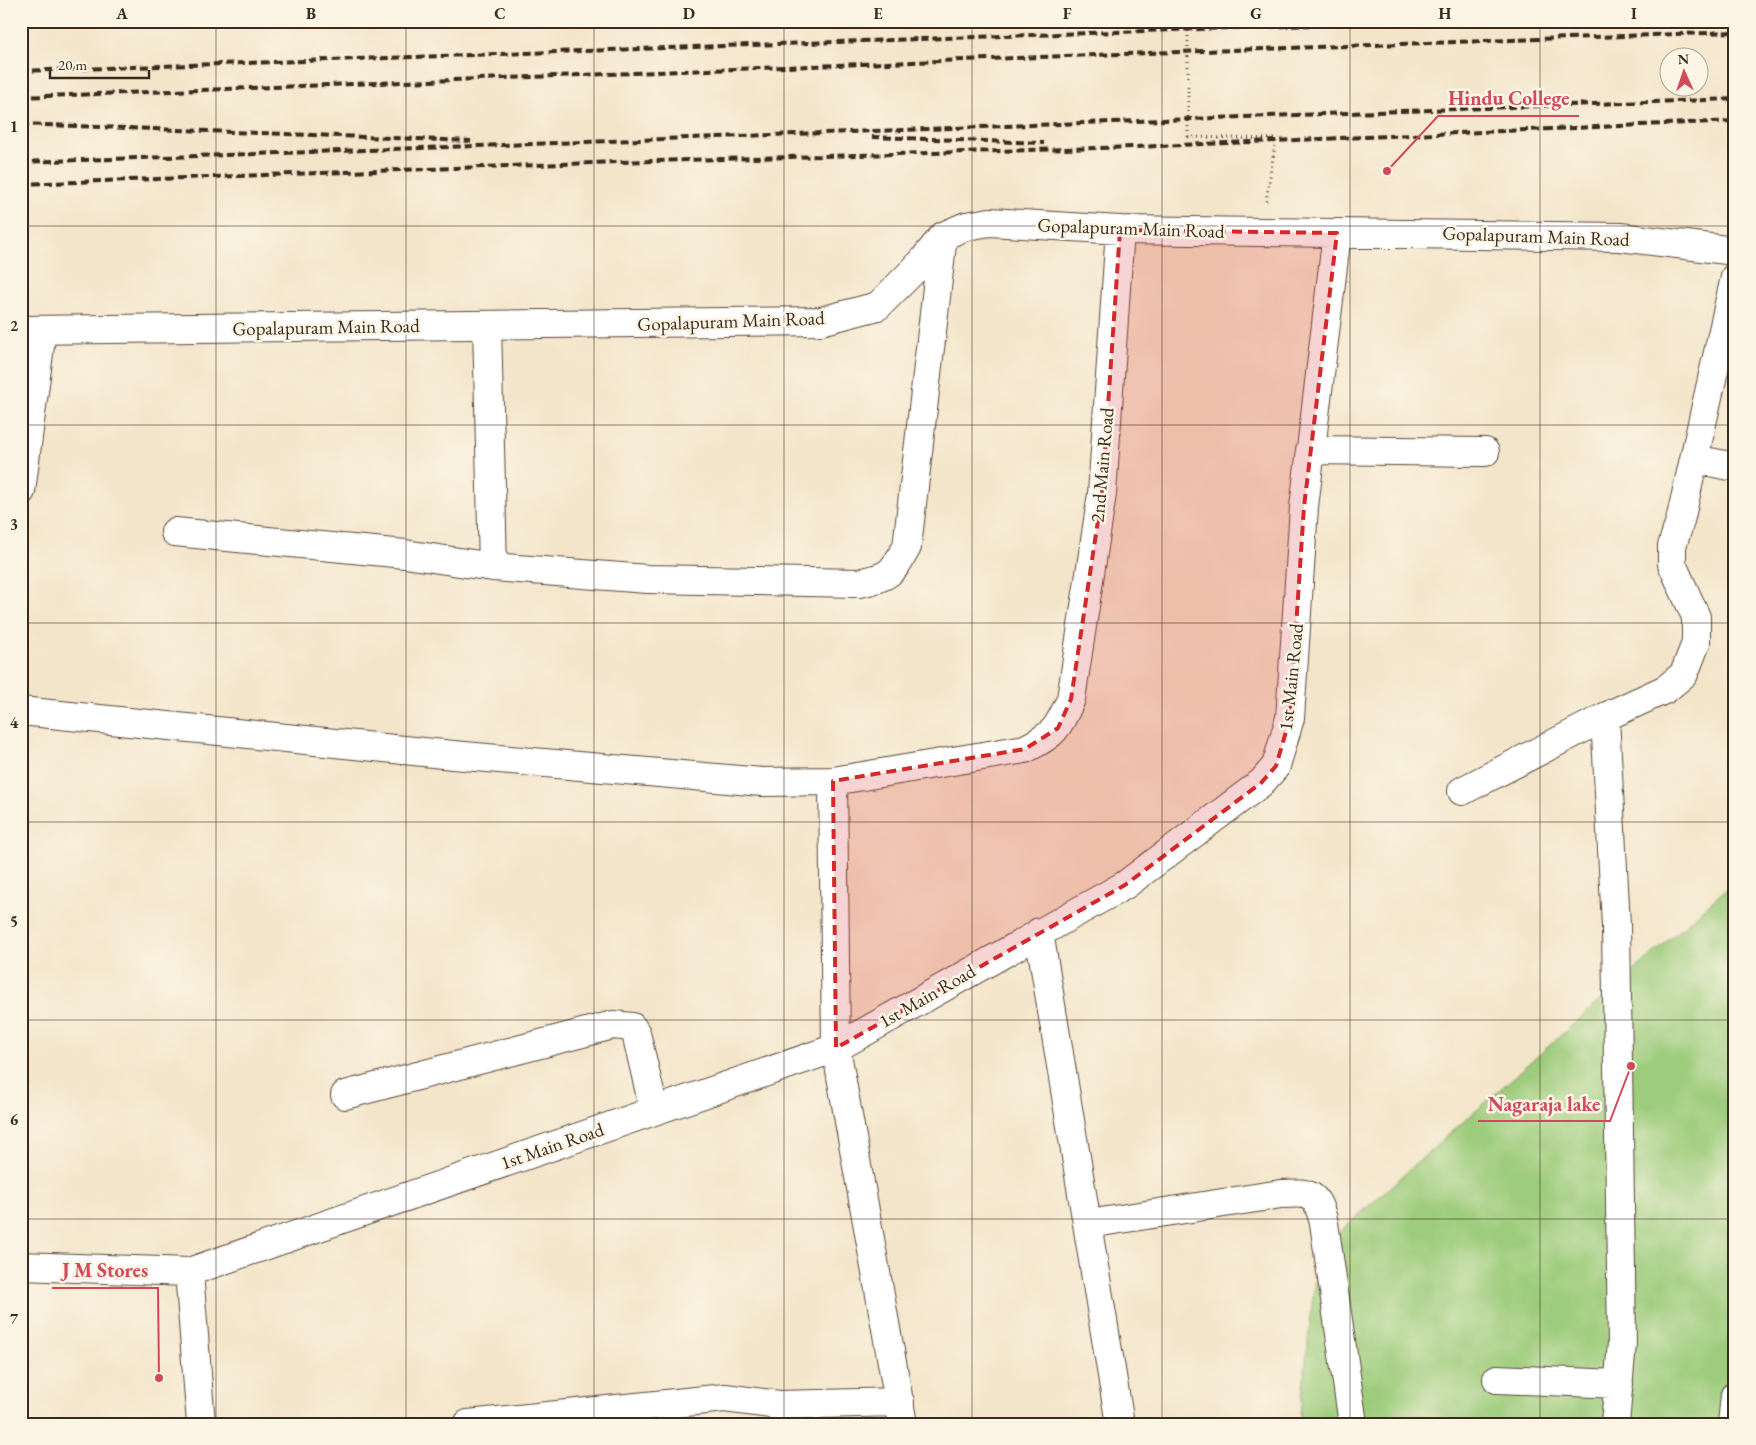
<svg xmlns="http://www.w3.org/2000/svg" width="1756" height="1445" viewBox="0 0 1756 1445" font-family="'EB Garamond',serif">
<style>
.green{fill:#9dcc7b;stroke:#6c7b4c}
.lines{fill:none;stroke-linecap:round;stroke-linejoin:round}
.minor-casing{stroke:#574638;stroke-width:30}
.path{stroke:#574638;stroke-width:3;stroke-dasharray:1 4;stroke-linecap:butt}
.minor{stroke:#fff;stroke-width:28}
.rail{stroke:#3b2a1e;stroke-width:4;stroke-dasharray:8 4;stroke-linecap:butt}
.path-bridge{stroke:#574638;stroke-width:3;stroke-dasharray:1 4;stroke-linecap:butt}
.marked{fill:#d62828;fill-opacity:0.2;stroke:#d62828;stroke-width:4;stroke-dasharray:10 6;stroke-linejoin:round}
.grid{fill:none;stroke:#3b2a1e;stroke-width:1;stroke-opacity:0.55}
.labels{text-anchor:middle;dominant-baseline:central;stroke-width:5;stroke-linejoin:round;paint-order:stroke}
.street-label{font-size:19px;fill:#3b2a1e;stroke:#fcf5e5}
.leader{fill:none;stroke:#d1495b;stroke-width:2}
.callout-dot{fill:#d1495b;stroke:#fcf5e5;stroke-width:2}
.callout-label{font-size:20px;text-anchor:middle;font-weight:bold;fill:#d1495b;stroke:#fcf5e5;stroke-width:5;stroke-linejoin:round;paint-order:stroke}
.neatline{fill:none;stroke:#3b2a1e;stroke-width:2}
.grid-label{font-size:16px;text-anchor:middle;font-weight:bold;fill:#3b2a1e}
</style>
<rect width="100%" height="100%" fill="#fcf5e5"/>
<filter id="ink" filterUnits="userSpaceOnUse"><feTurbulence type="fractalNoise" baseFrequency=".02" numOctaves="2"/><feDisplacementMap in="SourceGraphic" scale="10" xChannelSelector="R" yChannelSelector="G"/><feConvolveMatrix kernelMatrix="1 2 1 2 8 2 1 2 1" color-interpolation-filters="sRGB"/></filter>
<filter id="wash" filterUnits="userSpaceOnUse"><feTurbulence type="fractalNoise" baseFrequency=".0096" numOctaves="4" result="noise"/><feDisplacementMap in="SourceGraphic" scale="20" xChannelSelector="R" yChannelSelector="G"/><feGaussianBlur stdDeviation="1.12" result="paint"/><feColorMatrix in="noise" values="0 0 0 0 0 0 0 0 0 0 0 0 0 0 0 0 0 1.4 0 .05"/><feComposite in="paint" operator="in"/></filter>
<g filter="url(#wash)">
<rect width="100%" height="100%" fill="#f3e5ca"/>
<!-- green -->
<path class="green" d="M1735 881V1424H1299L1318 1251Z"/>
</g>
<g filter="url(#ink)">
<g class="lines">
<!-- minor casing -->
<g class="minor-casing">
<path id="minor" d="M487 325 493 567
M21 330 821 321 878 306 921 263 943 236 966 226 990 222 1120 230 1620 237 1735 251
M1310 450 1485 452
M1694 459 1735 467
M21 491 42 330
M175 532 405 554 493 567 647 579 859 583C890 576 891 575 907 547L943 236
M21 711 453 755 762 782 833 781 1025 749C1055 734 1057 730 1071 699L1102 494 1120 230
M1605 717 1616 925 1622 1343 1615 1424
M833 781 836 1048 903 1424
M1462 791 1605 717 1666 689 1684 674 1696 643V617L1672 564V546L1680 521 1735 277
M1039 932 1120 1424
M345 1095 613 1025 632 1027 636 1033 654 1110
M1088 1224 1281 1194C1312 1192 1316 1193 1324 1223L1353 1424
M21 1266 189 1272 836 1048 1125 885 1261 783 1276 766 1290 718 1304 507 1337 233
M189 1272 201 1424
M1497 1379 1619 1384
M468 1424 725 1398 779 1405 900 1402
M1732 1424 1735 1395"/>
</g>
<!-- path -->
<path class="path" d="M1188 137 1276 139 1266 201"/>
<!-- minor -->
<use href="#minor" class="minor"/>
<!-- rail -->
<path class="rail" d="M21 71 1425 21
M21 97 1066 56 1735 32
M21 124 471 141
M872 137 1044 143
M21 162C593 143 1164 119 1735 99
M21 184 618 162 1135 147 1735 121"/>
<!-- path-bridge -->
<path class="path-bridge" d="M1188 21V137"/>
</g>
</g>
<!-- marked area -->
<path class="marked" d="M1120 230 1337 233 1304 507 1290 718 1276 766 1261 783 1125 885 836 1048 833 781 1025 749 1058 728 1071 699 1102 494Z"/>
<!-- grid -->
<path class="grid" d="M216 21V1424M406 21V1424M594 21V1424M784 21V1424M972 21V1424M1162 21V1424M1350 21V1424M1540 21V1424M21 226H1735M21 425H1735M21 623H1735M21 822H1735M21 1020H1735M21 1219H1735"/>
<g class="labels">
<!-- street labels -->
<g class="street-label">
<text transform="translate(1131 228) rotate(2)">Gopalapuram Main Road</text>
<text transform="translate(1536 236) rotate(2)">Gopalapuram Main Road</text>
<text transform="translate(731 321) rotate(-2)">Gopalapuram Main Road</text>
<text transform="translate(326 327) rotate(-1)">Gopalapuram Main Road</text>
<text transform="translate(1102 465) rotate(-85)">2nd Main Road</text>
<text transform="translate(1291 677) rotate(-84)">1st Main Road</text>
<text transform="translate(927 996) rotate(-30)">1st Main Road</text>
<text transform="translate(552 1146) rotate(-19)">1st Main Road</text>
</g>
</g>
<!-- callouts -->
<path class="leader" d="M1387 171L1438 116H1579M1631 1066L1610 1121H1478M159 1378L158 1288H52"/>
<g class="callout-dot">
<circle cx="1387" cy="171" r="5"/>
<circle cx="1631" cy="1066" r="5"/>
<circle cx="159" cy="1378" r="5"/>
</g>
<g class="callout-label">
<text x="1509" y="105">Hindu College</text>
<text x="1544" y="1111">Nagaraja lake</text>
<text x="105" y="1277">J M Stores</text>
</g>
<!-- margin -->
<rect width="1756" height="1445" fill="none" stroke="#fcf5e5" stroke-width="55"/>
<!-- north arrow -->
<g transform="translate(1684 72) rotate(357)"><circle r="24" fill="#fcf5e5" stroke="#afa495"/>
<path d="M0-4L9 19L0 12L-9 19Z" fill="#d1495b"/>
<text y="-8" font-size="14" font-weight="bold" text-anchor="middle" fill="#3b2a1e">N</text>
</g>
<!-- scale -->
<path d="M50 70v8h99v-8" fill="none" stroke="#3b2a1e" stroke-width="2.5"/>
<text x="58" y="70" font-size="15" fill="#3b2a1e" stroke="#fcf5e5" stroke-width="4" paint-order="stroke">20 m</text>
<rect x="28" y="28" width="1700" height="1390" class="neatline"/>
<g class="grid-label">
<text x="122" y="19">A</text>
<text x="311" y="19">B</text>
<text x="500" y="19">C</text>
<text x="689" y="19">D</text>
<text x="878" y="19">E</text>
<text x="1067" y="19">F</text>
<text x="1256" y="19">G</text>
<text x="1445" y="19">H</text>
<text x="1634" y="19">I</text>
<text x="14" y="132">1</text>
<text x="14" y="331">2</text>
<text x="14" y="530">3</text>
<text x="14" y="728">4</text>
<text x="14" y="927">5</text>
<text x="14" y="1125">6</text>
<text x="14" y="1324">7</text>
</g>
</svg>
